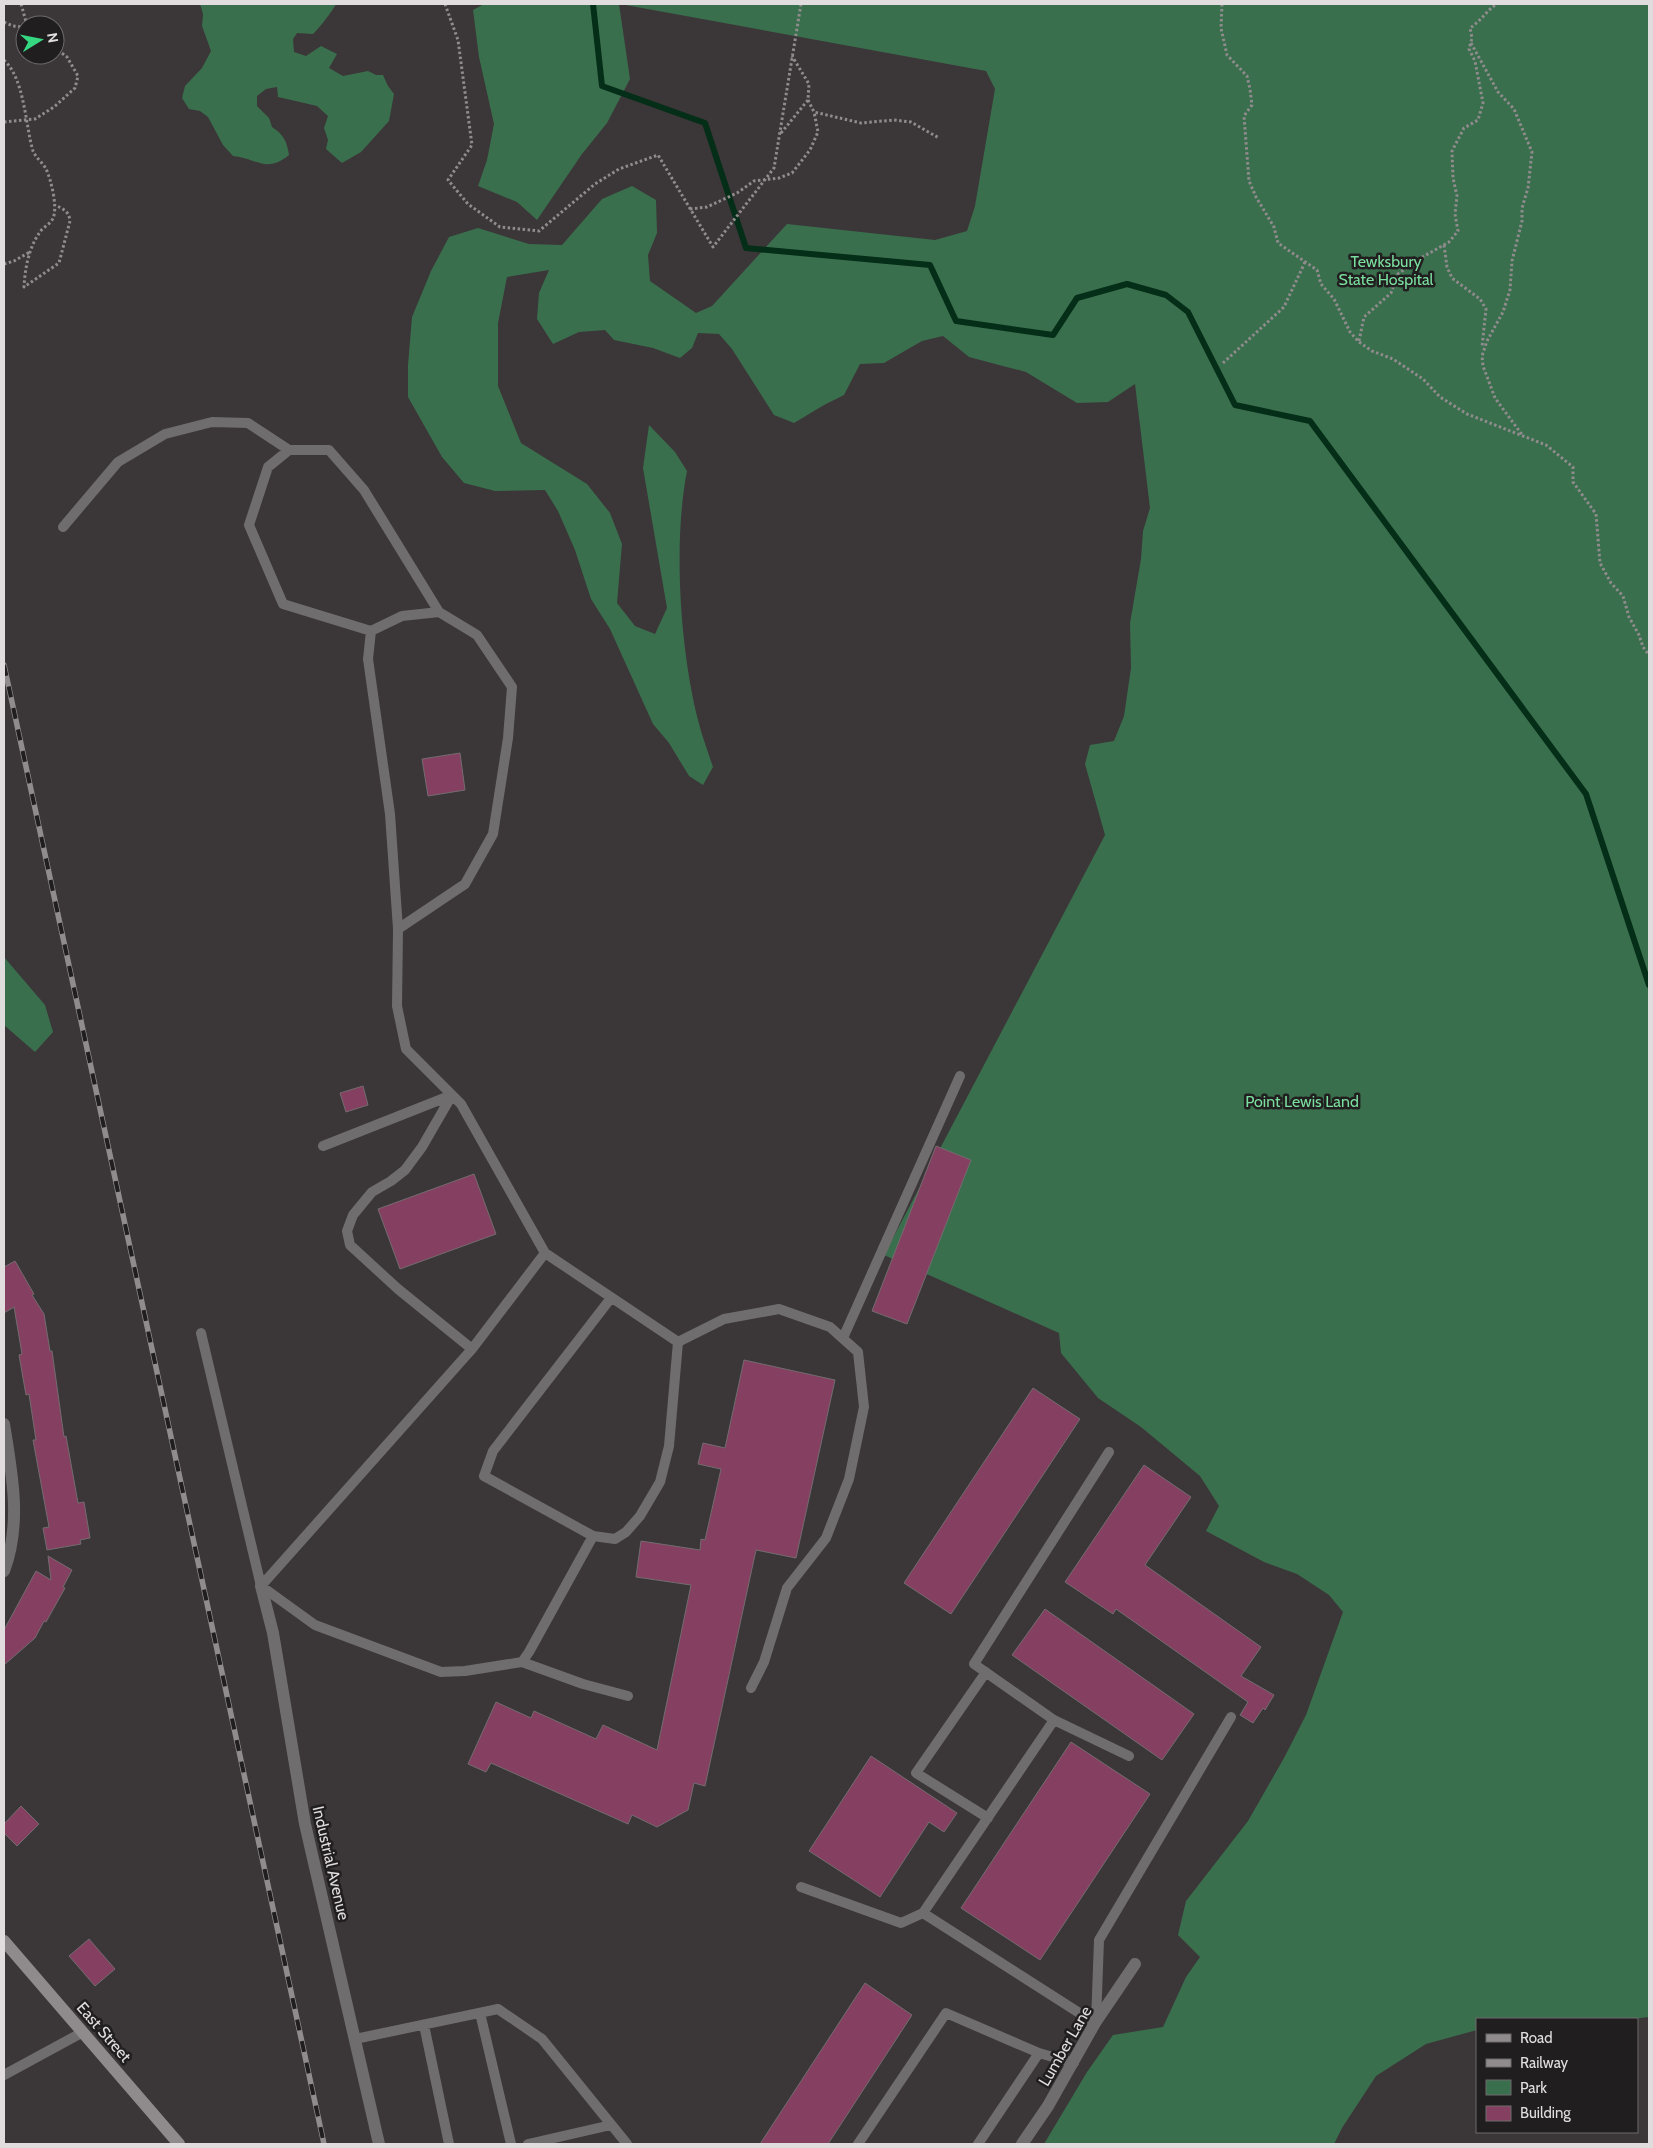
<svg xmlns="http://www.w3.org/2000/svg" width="1653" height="2148" viewBox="0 0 1653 2148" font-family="Cabin,sans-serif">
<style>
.green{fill:#3a6f4d}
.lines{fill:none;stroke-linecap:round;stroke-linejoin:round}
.stream{stroke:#042e17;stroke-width:6}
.building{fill:#854061;stroke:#736c6f}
.path{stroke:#908c8e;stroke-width:3;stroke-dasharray:2.5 2.5;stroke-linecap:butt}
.lane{stroke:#706d6e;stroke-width:10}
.street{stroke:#706d6e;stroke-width:12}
.secondary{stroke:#8f8b8c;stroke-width:12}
.rail-casing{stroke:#908c8e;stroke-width:5.5}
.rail{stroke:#211e1f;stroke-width:4;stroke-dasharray:11;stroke-linecap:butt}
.labels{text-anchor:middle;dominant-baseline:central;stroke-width:5;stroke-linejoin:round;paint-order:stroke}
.park-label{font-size:16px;fill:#7ade9e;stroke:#211e1f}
.street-label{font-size:16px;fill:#e1dddf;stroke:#211e1f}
</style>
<rect width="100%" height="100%" fill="#3b3638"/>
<!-- green -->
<path class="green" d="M200 4H336C334 9 317 31 313 34L297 33 293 39 294 52 306 56 321 46 337 54 329 68 343 76 368 71 376 75H383L388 86 394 94 389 121 361 152 342 163 326 149 328 140 324 128 328 116 317 106 278 97 277 87 266 89 257 96V106L269 118 272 127C283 134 287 141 289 155 266 174 256 158 233 156L223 145 208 117 200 111 189 109 182 98 185 86 202 68 211 51 202 26 203 14Z
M484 4H619L630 79 607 123 582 154 537 220 517 202 478 186 487 160 494 124 479 57 473 10Z
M620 4H1649V2017L1633 2019H1477V2030L1426 2044 1376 2076 1342 2128 1334 2144H1044L1087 2072 1113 2035 1163 2027 1186 1977 1200 1957 1178 1935 1186 1901 1248 1821 1284 1758 1306 1715 1343 1612 1329 1595 1297 1574 1264 1562 1206 1531 1219 1506 1200 1476 1141 1427 1098 1398 1061 1353 1059 1333 884 1255 1105 835 1085 764 1090 745 1114 741 1124 716 1131 668 1130 623 1141 559 1143 531 1150 508 1135 384 1108 402 1077 403 1026 372 969 357 943 336 922 341 884 363 860 364 844 395 824 405 794 423 774 415 732 349 719 334 698 333 692 348 680 358 653 348 614 340 605 330 579 332 553 344 537 319 539 293 549 270 507 277 498 323V386L521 443 587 484 610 513 622 544 617 603 635 626 655 634 667 608 643 468 649 425 675 452 687 471C673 543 680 649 698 720 702 736 708 752 713 767L703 785 689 776 669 743 653 724 610 629 591 599 575 550 558 511 545 490 495 491 464 483 442 457 408 397V365L412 317 431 271 449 237 478 228 529 244 562 245 602 199 632 186 656 200 657 233 648 255 650 281 696 313 712 306 787 224 935 240 967 231 975 206 995 89 986 71Z
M4 957 45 1005 53 1032 35 1052 4 1025Z"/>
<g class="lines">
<!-- stream -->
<path class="stream" d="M593 4 602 86 705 123 746 248 930 265 956 321 1053 335 1077 298 1127 284 1166 295 1188 312 1235 405 1310 421 1586 794 1649 985"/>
</g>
<!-- building -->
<path class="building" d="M460 753 465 790 428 796 422 759Z
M363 1086 368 1105 346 1112 340 1093Z
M936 1146 971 1160 907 1324 872 1311Z
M474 1174 496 1234 400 1269 378 1209Z
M15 1261 34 1294 32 1295 44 1314 50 1351H52L64 1437 66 1436 78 1503 84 1502 90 1538 80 1540 81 1544 47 1550 43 1528 49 1527 33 1440H36L29 1394 26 1395 19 1355 22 1354 14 1307 4 1313V1267Z
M744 1360 835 1380 796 1558 756 1550 705 1786 694 1783 688 1810 657 1827 632 1815 628 1824 491 1763 486 1772 468 1764 496 1702 531 1718 534 1711 596 1739 603 1725 657 1750 691 1585 636 1577 641 1541 700 1550 701 1539 705 1540 721 1469 698 1464 703 1443 725 1448Z
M1033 1388 1080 1419 951 1614 904 1583Z
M1144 1465 1191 1497 1145 1565 1261 1647 1241 1676 1274 1695 1265 1710 1263 1708 1253 1723 1240 1715 1248 1702 1116 1609 1113 1614 1065 1582Z
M48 1556 72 1570 63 1587 65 1588 46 1622 44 1621 35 1638 4 1665V1630L36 1571 51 1580Z
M1045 1609 1194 1714 1162 1760 1012 1655Z
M1071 1742 1150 1794 1040 1960 961 1908Z
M871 1756 957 1813 944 1832 929 1822 880 1897 809 1851Z
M21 1806 39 1824 17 1846 4 1833V1824Z
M89 1939 115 1969 95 1986 69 1956Z
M865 1983 912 2015 828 2144H760Z"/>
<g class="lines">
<!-- path -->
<path class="path" d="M21 4 27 25
M445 4 458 40 472 145 448 180 468 204 500 227 539 231 595 184 619 169 658 155 713 247 774 168 801 4
M1222 4 1221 28 1227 55 1247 76 1250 89 1252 105 1244 116 1249 181 1256 197 1274 227 1278 243 1317 270 1321 284 1334 299 1350 332 1359 342 1372 351 1393 359 1423 379 1440 397 1467 414 1546 445 1573 467V482L1596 514 1600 563 1611 583 1623 596 1629 617 1639 635 1643 647 1649 655
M4 22 13 26 25 27
M1471 43 1498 92 1514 109 1532 152 1528 188 1522 208V221L1512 261 1510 290 1503 312 1487 341 1482 356 1483 366 1495 398 1523 436
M4 60C25 80 25 124 33 151 36 158 43 163 46 169 51 179 58 208 53 218 51 224 43 227 40 232 29 247 25 268 24 287L59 263 70 221C69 211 63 209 55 205
M808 100 814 112 861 123 894 120 911 122 939 138
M4 122 35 119 54 107 75 88 78 76 67 57 55 48
M781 133 808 100 809 84 792 56
M690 209 707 207 737 193 754 181 779 178 792 173 810 150 818 132 814 112
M1444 245 1447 267 1452 278 1480 299 1486 309 1482 347
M4 264 14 261 30 252
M1359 341 1364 317 1391 293 1398 274 1419 259 1449 242 1458 231 1455 214 1457 196 1453 178 1452 151 1464 128 1478 120 1483 103 1475 61 1469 49 1472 38 1470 28C1481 21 1487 10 1497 4
M1223 363 1284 307 1305 262"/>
<!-- lane -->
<path class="lane" d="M63 527 118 462 165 434 212 422 248 423 289 450
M371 631 283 604 249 525 268 467 289 450H329L364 490 439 612
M398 929 465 884 493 834 508 738 512 687 477 635 439 612 402 616 371 631 368 659 390 814 398 929 397 1006 406 1049 461 1104 545 1253
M452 1095 422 1147 405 1170 391 1181 372 1192 353 1215 347 1231 350 1245 398 1289 472 1349
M323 1146 452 1095
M611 1298 493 1451 484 1476 593 1536 529 1652 522 1662 583 1684 628 1696
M201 1333 261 1586 315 1625 441 1672 465 1671 522 1662
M843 1338 960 1076
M678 1342 724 1319 779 1309 830 1327 858 1352 864 1407 849 1479 826 1538 787 1588 764 1662 751 1688
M593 1536 615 1539 626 1532 640 1516 660 1482 669 1446 678 1342
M261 1586 472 1349 545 1253 678 1342
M986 1672 916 1773 988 1818
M1054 1720 1129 1756
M801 1887 901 1923 923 1913
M480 2013 511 2144
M1096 2022 1099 1940 1231 1717
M1095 2023 923 1913 1054 1720 974 1664 1109 1452
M424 2025 449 2144
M355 2039 498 2009 542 2039 627 2144
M4 2075 83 2032
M528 2144 611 2125
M858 2144 946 2013 1039 2053
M978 2144 1039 2053 1074 2063"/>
<!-- street -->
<path class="street" d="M4 1424C12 1474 22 1523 4 1571
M261 1586 273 1633 305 1824 379 2144
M1022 2144 1048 2106 1095 2023 1135 1964"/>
<!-- secondary -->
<path class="secondary" d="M4 1941 179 2144"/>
<!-- rail casing -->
<g class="rail-casing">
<path id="rail" d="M4 665 324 2144"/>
</g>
<!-- rail -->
<use href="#rail" class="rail"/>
</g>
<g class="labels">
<!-- park labels -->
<g class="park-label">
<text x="1386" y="261">Tewksbury<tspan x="1386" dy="18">State Hospital</tspan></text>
<text x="1302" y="1101">Point Lewis Land</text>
</g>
<!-- street labels -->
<g class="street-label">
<text transform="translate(331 1863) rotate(77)">Industrial Avenue</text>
<text transform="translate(104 2032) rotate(49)">East Street</text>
<text transform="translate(1065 2046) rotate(-60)">Lumber Lane</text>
</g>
</g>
<!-- border -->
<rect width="1653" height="2148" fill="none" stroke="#e1dddf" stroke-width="10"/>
<!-- legend -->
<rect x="1476" y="2018" width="162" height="115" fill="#211e1f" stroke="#6e6a6c"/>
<rect x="1486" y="2034" width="25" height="8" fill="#8f8b8c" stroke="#6e6a6c"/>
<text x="1520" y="2043" font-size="15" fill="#e1dddf">Road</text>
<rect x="1486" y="2059" width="25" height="8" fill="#908c8e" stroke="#6e6a6c"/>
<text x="1520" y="2068" font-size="15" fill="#e1dddf">Railway</text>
<rect x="1486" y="2080" width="25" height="15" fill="#3a6f4d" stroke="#6e6a6c"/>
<text x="1520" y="2093" font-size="15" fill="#e1dddf">Park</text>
<rect x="1486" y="2106" width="25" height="15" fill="#854061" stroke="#6e6a6c"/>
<text x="1520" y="2118" font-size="15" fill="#e1dddf">Building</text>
<!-- north arrow -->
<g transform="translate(40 40) rotate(80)"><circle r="24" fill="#211e1f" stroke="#6e6a6c"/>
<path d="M0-4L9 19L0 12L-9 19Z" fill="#35d881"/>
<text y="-8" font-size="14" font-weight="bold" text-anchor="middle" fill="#e1dddf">N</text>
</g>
</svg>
